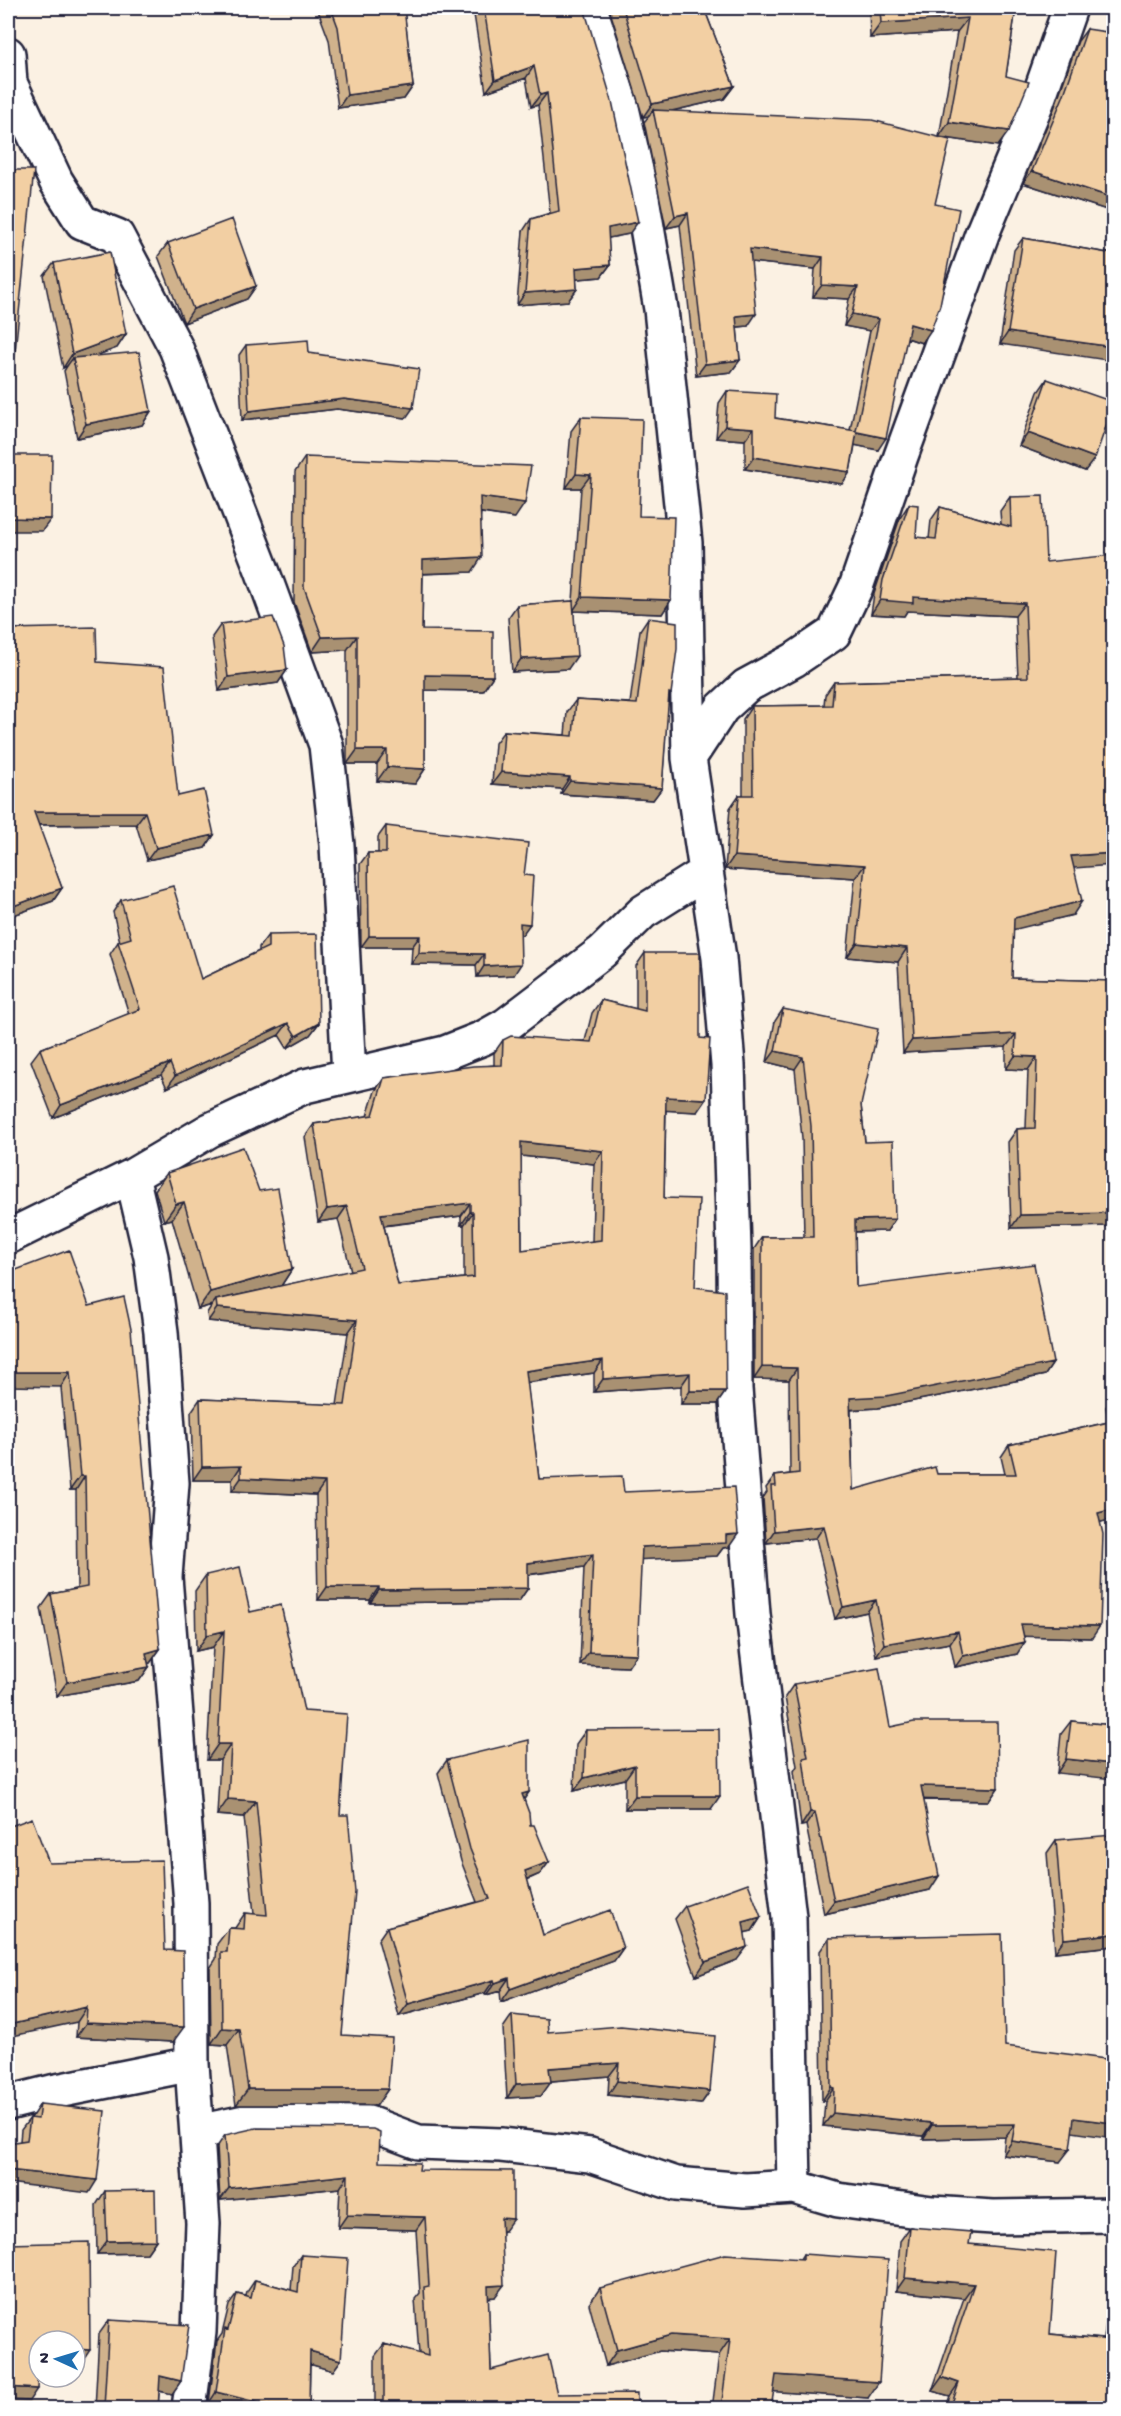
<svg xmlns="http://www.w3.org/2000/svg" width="1121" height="2416" viewBox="0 0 1121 2416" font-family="'Gochi Hand',sans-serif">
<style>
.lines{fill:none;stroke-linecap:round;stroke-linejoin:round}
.street-casing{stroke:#22223b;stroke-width:38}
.street{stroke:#fff;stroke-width:33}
.wall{fill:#d0b28c;stroke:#22223b;stroke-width:1.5;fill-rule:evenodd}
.shaded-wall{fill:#a99172;stroke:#22223b;stroke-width:1.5}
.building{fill:#f2cfa3;stroke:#22223b;stroke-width:1.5;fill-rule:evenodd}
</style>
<rect width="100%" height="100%" fill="#fbf1e3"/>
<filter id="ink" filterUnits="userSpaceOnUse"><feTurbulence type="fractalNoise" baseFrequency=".0167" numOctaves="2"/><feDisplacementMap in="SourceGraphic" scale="12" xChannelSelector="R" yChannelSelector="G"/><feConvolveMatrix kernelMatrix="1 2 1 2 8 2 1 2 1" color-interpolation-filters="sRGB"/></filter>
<g filter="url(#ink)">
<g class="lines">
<!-- street casing -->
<g class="street-casing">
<path id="street" d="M590 8 622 108 641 192 661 309 685 543 689 758
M8 54 10 83 56 181 82 222 117 236 176 348 262 570 326 745 337 845 349 1075
M132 1176 151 1257 161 1332 172 1483 165 1577 191 1903 192 2064 203 2223 199 2332 189 2408
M8 1237 132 1176 210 1130 305 1086 445 1053 483 1038 506 1025 602 952 643 912 705 873
M8 2103 52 2092 192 2064
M198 2132 245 2122 368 2123 418 2142 501 2145 590 2155 676 2184 745 2190 794 2187 838 2200 932 2213 993 2217 1114 2215
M794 2187 789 1917 753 1614 735 1389 734 1249 728 1065 719 958 689 758 722 708 746 686 794 660 834 633 856 587 901 456 982 234 1037 102 1070 8"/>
</g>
<!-- street -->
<use href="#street" class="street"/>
</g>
<!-- wall -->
<path class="wall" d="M317 8H406L404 10 413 86 404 99 338 108 329 40Z
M473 8H584L629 234 608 238 610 265 601 277 576 279 577 289 568 301 517 305 523 231 531 219 550 213 538 105 531 107 526 78 486 92Z
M609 8H704L734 86 724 99 671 111 935 204 922 343 907 338 878 450 855 445 850 472 842 484 745 469V440L716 438 719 403 727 391 775 418 850 430 870 331 844 326 849 299 813 297 815 269 751 262 748 326 737 327 740 360 731 372 696 376 680 225 666 228 644 122 649 116 643 117Z
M869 8H1016L1006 76 998 146 939 137 957 32 870 38Z
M1087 29 1113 212 1023 183 1054 109 1078 41Z
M1023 238 1113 254 1000 344 1014 250Z
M168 243 256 286 247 299 184 323 158 256Z
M54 263 126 334 117 348 94 356 151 411 142 425 77 438 64 371 67 366 63 368 44 276Z
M246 345 309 353 406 418 337 409 242 420 239 355Z
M1047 379 1085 471 1019 446 1038 392Z
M581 417 639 516 671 600 662 614 574 611 568 669 512 672 508 618 517 605 573 601 581 488H566L571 431Z
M305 457 515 518 481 513 472 572 423 574 422 630 493 676 483 691 425 690V769L415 784 377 781V764H347V650L312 652 294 602 295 472Z
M1010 497 1046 562 1074 868 1073 915 1013 929 1012 978 1107 981 1112 973 1113 1226 1011 1228 1008 1142 1017 1129 1026 1128 1028 1070 1006 1069V1047L903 1053 898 962 847 957 855 878 725 869 730 808 739 795H743V719L752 706 824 705 825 695 834 682 1018 677 1015 616 907 611 904 616 871 614 874 594 900 518 909 504 916 537 929 539 931 520 940 507 1001 524 1000 511Z
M648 618 671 694 668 698 662 788 653 800 561 794 562 789 492 784 495 743 504 731 565 735 567 712 576 700 630 703 640 630Z
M221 624 287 670 278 683 219 691 212 637Z
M8 629 97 662 178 796 214 835 205 848 147 860 136 824 38 825 62 888 53 901 8 917Z
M386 826 524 875 522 935H520L514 975 477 977 476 965 411 964 412 947H361L360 864 368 853H378V837Z
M121 900 201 979 259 951V947L268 935 319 1023 310 1035 287 1048 279 1035 167 1088 161 1075 53 1118 31 1061 40 1049 129 1014 110 954 118 942H120L113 912Z
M645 953 697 1112 666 1110 664 1198 695 1287 726 1391 717 1404H681V1386L594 1392V1373L527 1383 539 1479 624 1492 729 1547 723 1548 717 1556 641 1559 628 1667 580 1665 584 1567 528 1575V1588L519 1601 370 1603V1600H318L316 1495 232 1491V1480H193L191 1412 200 1399 337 1405 348 1333 208 1321 207 1313 212 1305 198 1309 172 1219 164 1221 155 1190 167 1173 259 1191 292 1269 281 1286 351 1271 338 1219 318 1222 305 1137 314 1124 367 1116 375 1091 384 1078 494 1065V1053L503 1040 585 1041 592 1013 601 1000 636 1009V966ZM521 1156 594 1164 592 1242 522 1250ZM461 1216V1225H464V1278L398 1285 384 1226Z
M783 1009 861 1105 865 1142 895 1219 887 1231 855 1232 856 1287 1053 1363 1045 1375 878 1408 851 1410 853 1490 937 1474H1005L1001 1457 1009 1445 1108 1422 1106 1407 1113 1396V1519L1100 1522 1092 1638 1024 1636 1017 1654 955 1667 950 1643 876 1656 867 1612 835 1619 816 1538 766 1543 763 1498 767 1492 766 1488 775 1476 790 1474 789 1380 754 1379V1249L762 1237H804L802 1138 795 1069 767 1062 775 1021Z
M69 1250 160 1649 150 1663 148 1664 149 1667 139 1681 57 1696 41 1608 51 1594 77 1589 76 1490H70L61 1387Z
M206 1575 250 1612 304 1711 340 1815 342 2035 388 2089 377 2105H236L227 2045 211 2044 210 1968 216 1959 217 1944 229 1928H235L245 1913 254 1914 244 1817 217 1815 220 1760H207L213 1647 196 1651 195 1591Z
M794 1684 890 1727 998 1788 989 1801 923 1800 930 1890 824 1914 806 1825 801 1826 794 1771 797 1766 785 1697Z
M1071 1721 1113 1725 1057 1773 1061 1734Z
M586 1730 711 1809H625V1779L574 1791 576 1744Z
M447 1760 529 1792 524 1799 530 1825 549 1862 540 1874 527 1880 543 1935 623 1948 614 1961 501 2002 500 1991 486 1995 485 1993 399 2016 378 1940 387 1927 477 1902 461 1861 438 1773Z
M1056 1840 1113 1946 1055 1952 1047 1853Z
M49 1863 165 1950 173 2042 76 2037 77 2022Z
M685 1906 761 1917 752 1931 745 1932 737 1960 696 1976 675 1919Z
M829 1938 1005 2046 1072 2132 1060 2162 1003 2155 1005 2137 923 2139V2136L823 2126 825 2101H822L820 1951Z
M512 2015 548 2032 710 2091 701 2104 608 2095 609 2076 550 2081 541 2096 507 2098 503 2028Z
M40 2104 89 2193 20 2141 21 2130 30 2118H31Z
M225 2135 419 2170 504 2231H502L495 2297 488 2298 491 2370 557 2394 637 2409H375V2356L384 2344 419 2354 415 2299 420 2293 416 2230 338 2228 340 2188 220 2200 217 2147Z
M105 2191 156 2240 147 2253 97 2254 96 2205Z
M910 2227 969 2244 1050 2334 1104 2339 1113 2265V2409H945L950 2396 932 2391 964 2298 896 2291 900 2241Z
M803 2254 868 2398 773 2391 771 2409H712L719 2355 660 2351 606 2366 589 2304 600 2288 800 2259Z
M301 2255 341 2360 333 2371 310 2364 309 2409H230L209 2403 217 2341 222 2334 229 2305 237 2294 246 2296 247 2292 255 2280 291 2290 293 2266Z
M109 2320 181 2381 172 2394 159 2391 158 2409H95L99 2334Z"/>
<!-- shaded-wall -->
<path class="shaded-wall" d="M968 18 957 32 870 38 881 23Z
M534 66 526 78 486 92 495 80Z
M413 86 404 99 338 108 347 95Z
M734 86 724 99 654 115 653 110 649 116 643 117 652 104Z
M547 93 538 105 531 107 540 95Z
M949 122 1009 131 998 146 939 137Z
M1032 171 1113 198V212L1023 183Z
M688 213 680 225 666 228 675 216Z
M638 222 629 234 599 240 608 228Z
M750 249 823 257 815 269 741 261Z
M610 265 601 277 567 280 576 268Z
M822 285 858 287 849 299 813 297Z
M256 286 247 299 184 323 193 309Z
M577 289 568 301 517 305 525 293Z
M756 314 748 326 728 328 736 316Z
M852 314 879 319 870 331 844 326Z
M910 324 931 330 922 343 902 336Z
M1008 332 1113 347V361L1000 344Z
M126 334 117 348 74 364 73 358 67 366 63 368 72 354Z
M740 360 731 372 696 376 705 364Z
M344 399 413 408 406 418 337 409 242 420 249 411Z
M151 411 142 425 77 438 86 424Z
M725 426 754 428 745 440 716 438Z
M857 432 886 438 878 450 849 444Z
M1028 433 1095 458 1085 471 1019 446Z
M754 457 850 472 842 484 745 469Z
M576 474 591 475 581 488H566Z
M480 497 525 503 515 518 470 511Z
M8 518 51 519 42 531H8Z
M482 557 472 572 413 574 423 560Z
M582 597 671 600 662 614 573 611Z
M913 597 1025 603 1015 616 907 611 904 616 871 614 880 600Z
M357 636 347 650 312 652 322 637Z
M577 656 568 669 512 672 521 659Z
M287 670 278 683 219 691 228 677Z
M425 675 493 676 483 691 415 690Z
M357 750H387L377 764H347Z
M387 767 425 769 415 784 377 781Z
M501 772 570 777 562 789 492 784Z
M570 781 662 788 653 800 561 794Z
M34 812H145L136 824 25 825Z
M214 835 205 848 147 860 156 848Z
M1113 853V865L1062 869 1071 856Z
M734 856 865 865 855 878 725 869Z
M62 888 53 901 8 917V908Z
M1082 901 1073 915 1004 932 1014 918Z
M520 923 530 924 522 935H512Z
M369 936H420L412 947H361Z
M857 943 907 948 898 962 847 957Z
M419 953 484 954 476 965 411 964Z
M521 964 514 975 477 977 484 966Z
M288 1023 279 1035 167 1088 175 1076Z
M319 1023 310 1035 287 1048 296 1036Z
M1016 1034 1006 1047 903 1053 912 1040Z
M775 1051 803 1057 795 1069 767 1062Z
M1015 1056 1037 1057 1028 1070 1006 1069Z
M170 1063 161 1075 53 1118 61 1105Z
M666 1097 706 1099 697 1112 657 1110Z
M521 1142 603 1151 594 1164 512 1155Z
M184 1202 172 1219 164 1221 176 1204Z
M470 1203 461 1216 372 1227 381 1214Z
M347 1206 338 1219 318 1222 327 1209Z
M470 1212H473L464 1225H461Z
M1113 1213V1226L1011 1228 1020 1215Z
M895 1219 887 1231 847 1232 855 1220Z
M292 1269 281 1286 216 1300 212 1305 198 1309 210 1292Z
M217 1308 357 1320 348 1333 208 1321Z
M603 1360 594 1373 516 1384 526 1371Z
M1053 1363 1045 1375 878 1408 842 1410 850 1398Z
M762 1367 797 1368 789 1380 754 1379Z
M8 1372H70L61 1387 8 1386Z
M690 1373 681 1386 594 1392 603 1379Z
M690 1391H726L717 1404H681Z
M241 1466 232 1480H193L202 1467Z
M80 1476H85L76 1490H70Z
M241 1478 325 1482 316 1495 232 1491Z
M1113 1509V1519L1090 1525 1098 1513Z
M824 1526 816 1538 766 1543 774 1531Z
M738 1534 729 1547 723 1548 717 1556 633 1560 642 1547Z
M593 1554 584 1567 518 1576 528 1563Z
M327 1587H379L370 1600H318Z
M528 1588 519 1601 370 1603 379 1590Z
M876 1600 867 1612 835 1619 843 1607Z
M1021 1624 1100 1626 1092 1638 1013 1636Z
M224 1631 213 1647 196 1651 207 1635Z
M958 1631 950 1643 876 1656 884 1644Z
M1025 1642 1017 1654 955 1667 963 1656Z
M160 1649 150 1663 136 1667 146 1653Z
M589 1652 637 1654 628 1667 580 1665Z
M149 1667 139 1681 57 1696 67 1682Z
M218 1744H231L220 1760H207Z
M1066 1759 1113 1764V1779L1057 1773Z
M635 1765 625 1779 574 1791 584 1778Z
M921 1786 998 1788 989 1801 911 1799Z
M529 1792 520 1805 522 1794Z
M635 1796H720L711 1809H625Z
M228 1799 256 1801 244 1817 217 1815Z
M810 1812H815L806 1825 801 1826Z
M549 1862 540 1874 516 1884 525 1871Z
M939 1876 930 1890 824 1914 834 1901Z
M761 1917 752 1931 734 1935 743 1922Z
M1113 1934V1946L1055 1952 1064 1939Z
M747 1947 737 1960 696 1976 705 1962Z
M623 1948 614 1961 501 2002 510 1989Z
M509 1978 500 1991 486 1995 495 1983Z
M494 1980 485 1993 399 2016 408 2004Z
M87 2007 77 2022 8 2037V2025Z
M86 2023 184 2027 173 2042 76 2037Z
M222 2028 239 2029 227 2045 211 2044Z
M619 2063 609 2076 540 2082 549 2068Z
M617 2081 710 2091 701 2104 608 2095Z
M551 2082 541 2096 507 2098 516 2084Z
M831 2087 834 2088 825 2101H822Z
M248 2089H388L377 2105H236Z
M833 2113 932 2123 923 2136 823 2126Z
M1074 2118 1113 2123V2138L1065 2131Z
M1015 2124 1005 2137 923 2139 932 2125Z
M1012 2141 1070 2149 1060 2162 1003 2155Z
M8 2170 97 2180 89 2193 8 2183Z
M348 2175 340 2188 220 2200 229 2188Z
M347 2215 425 2217 416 2230 338 2228Z
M501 2218 513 2219 504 2231H492Z
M156 2240 147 2253 97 2254 107 2241Z
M905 2278 974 2284 964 2298 896 2291Z
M504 2285 495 2297 479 2298 488 2286Z
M671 2335 730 2339 719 2355 660 2351 606 2366 617 2350Z
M75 2349 90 2350 82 2362H75Z
M310 2351 341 2360 333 2371 302 2362Z
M776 2375 879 2382 868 2398 765 2391Z
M160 2376 181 2381 172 2394 151 2389Z
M942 2377 959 2383 950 2396 932 2391Z
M8 2387 37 2389 29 2401 8 2400Z
M216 2392 284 2409H230L209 2403Z"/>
<!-- building -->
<path class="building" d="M331 8H404L413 86 347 95 338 27Z
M484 8H584L612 101 638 222 608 228 610 265 576 268 577 289 525 293 531 219 559 211 547 93 540 95 534 66 495 80Z
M623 8H704L734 86 652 104Z
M880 8H1016L1006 76 1029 82 1009 131 949 122 968 18 881 23Z
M1087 29 1113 33V198L1032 171 1063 97Z
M653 110 872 120 950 140 935 204 959 209 940 305 931 330 910 324 886 438 857 432 850 472 754 457V428L725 426 727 391 776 394 775 418 856 431 879 319 852 314 858 287 822 285 823 257 750 249 756 314 736 316 740 360 705 364 688 213 675 216Z
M8 170H34L8 418Z
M232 219 256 286 193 309 168 243Z
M1023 238 1113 254V347L1008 332Z
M110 252 126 334 72 354 54 263Z
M308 340 309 353 419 369 413 408 344 399 249 411 246 345Z
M139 352 151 411 86 424 73 358Z
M1047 379 1113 402V406L1095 458 1028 433Z
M581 417 642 419 639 516 674 517 671 600 582 597 591 475 576 474Z
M8 455H52L51 519 8 518Z
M305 457 531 466 525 503 480 497 482 557 423 560 422 630 493 631V676L425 675V769L387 767V750H357V636L322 637 304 587Z
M1043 496 1046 562 1113 555V853L1071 856 1082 901 1014 918 1012 978 1112 981V973H1113V1213L1020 1215 1017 1129 1035 1128 1037 1057 1015 1056 1016 1034 912 1040 907 948 857 943 865 865 734 856 739 795H753L752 706 832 705 834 682 1028 677 1025 603 913 597V603L880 600 883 580 909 504 918 505 916 537 936 539 940 507 1011 527 1010 497Z
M573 601 577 656 521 659 517 605Z
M273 617 284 646 287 670 228 677 221 624Z
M648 618 677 622V649L671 694 669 693 662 788 570 781V777L501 772 504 731 573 736 576 700 637 704Z
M96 627 97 662 164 667 178 796 204 790 214 835 156 848 145 812H34L62 888 8 908V629Z
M386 826 528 843 524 875 533 876 530 924 520 923 521 964 484 966V954L419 953 420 936H369L368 853H386Z
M173 886 201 979 268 947V935L317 934 319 1023 296 1036 288 1023 175 1076 170 1063 61 1105 40 1049 140 1009 118 942 131 938 121 900Z
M645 953H700V1038L710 1039 706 1099 666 1097 664 1198 699 1199 695 1287 725 1291 726 1391H690V1373L603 1379V1360L526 1371 539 1479 622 1476 624 1492 734 1487 738 1534 726 1535V1543L642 1547 637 1654 589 1652 593 1554 528 1563V1588L379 1590V1587H327L325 1482 241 1478V1466L202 1467 200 1399 345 1405 357 1320 217 1308 216 1300 362 1268 347 1206 327 1209 314 1124 373 1115 384 1078 473 1066 502 1065 503 1040 511 1036 591 1042 601 1000 645 1011ZM521 1142 603 1151 601 1240 522 1250ZM470 1203V1212H473L474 1277 398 1285 381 1214Z
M783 1009 878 1029 861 1105 865 1142 893 1141 895 1219 855 1220 856 1287 1034 1264 1053 1363 886 1396 850 1398 853 1490 935 1467 937 1474H1016L1009 1445 1113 1421V1509L1098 1513 1103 1534 1100 1626 1021 1624 1025 1642 963 1656 958 1631 884 1644 876 1600 843 1607 824 1526 774 1531 771 1486H776L775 1476 799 1473 797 1368 762 1367V1237H813L811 1126 803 1057 775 1051Z
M243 1147 259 1191 278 1188 292 1269 210 1292 184 1202 176 1204 167 1173Z
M69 1250 89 1306 124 1297 131 1329 160 1649 146 1653 149 1667 67 1682 51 1594 87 1587 85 1476H80L70 1372H8V1273Z
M240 1567 250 1612 281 1605 304 1711 347 1714 340 1815H348L355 1892 342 2035 392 2038 388 2089H248L239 2029 222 2028 221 1952H227L229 1928 244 1929 245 1913 267 1915 256 1801 228 1799 231 1744H218L224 1631 207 1635 206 1575Z
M879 1668 890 1727 914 1722H997L998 1788 921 1786 939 1876 834 1901 815 1812H810L803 1758 808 1757 794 1684Z
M1071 1721 1113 1725V1764L1066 1759Z
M719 1729 720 1796H635V1765L584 1778 586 1730Z
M529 1740V1792L522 1794 529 1813 530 1825H534L549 1862 525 1871 543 1935 610 1910 623 1948 510 1989 509 1978 495 1983 494 1980 408 2004 387 1927 490 1899 470 1849 447 1760Z
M32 1818 49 1863 162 1860 165 1950 183 1951 184 2027 86 2023 87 2007 8 2025V1827Z
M1113 1835V1934L1064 1939 1056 1840Z
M748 1883 761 1917 743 1922 747 1947 705 1962 685 1906Z
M1002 1934 1005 2046 1113 2060V2123L1074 2118 1070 2149 1012 2141 1015 2124 932 2125V2123L833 2113 834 2088 831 2087 829 1938Z
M512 2015 547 2019 548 2032 621 2026 715 2036 710 2091 617 2081 619 2063 549 2068 551 2082 516 2084Z
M40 2104 105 2111 97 2180 8 2170V2143L27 2140 30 2118 38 2119Z
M256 2128 373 2129 380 2132 379 2162 420 2163 419 2170 513 2171V2219L501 2218 504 2285 488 2286 491 2370 548 2355 557 2394 637 2393V2409H384V2344L428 2356 424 2287 429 2286 425 2217 347 2215 348 2175 229 2188 225 2135Z
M155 2190 156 2240 107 2241 105 2191Z
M910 2227 971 2232 969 2244 1056 2252 1050 2334 1111 2340 1113 2322V2409H950L959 2383 942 2377 974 2284 905 2278Z
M8 2237 9 2244 89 2242 90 2350 75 2349V2341H39L37 2389 8 2387Z
M725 2254 803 2259V2254L888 2260 879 2382 776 2375 771 2409H721L730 2339 671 2335 617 2350 600 2288Z
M301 2255 348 2258 341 2360 310 2351 309 2409H284L216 2392 225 2329 228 2330 237 2294 251 2298 255 2280 298 2292Z
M109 2320 189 2325 181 2381 160 2376 158 2409 104 2408Z"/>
</g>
<!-- margin -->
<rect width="1121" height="2416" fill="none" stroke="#fff" stroke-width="30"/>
<rect x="15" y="15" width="1091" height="2386" fill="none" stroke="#22223b" stroke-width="2" filter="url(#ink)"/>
<!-- north arrow -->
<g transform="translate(57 2359) rotate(274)"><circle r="28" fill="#ffffff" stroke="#a7a7b1" stroke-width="1.5"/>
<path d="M0-4.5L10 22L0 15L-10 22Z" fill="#1f6fb2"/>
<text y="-9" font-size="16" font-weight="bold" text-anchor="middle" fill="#22223b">N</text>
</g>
</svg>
